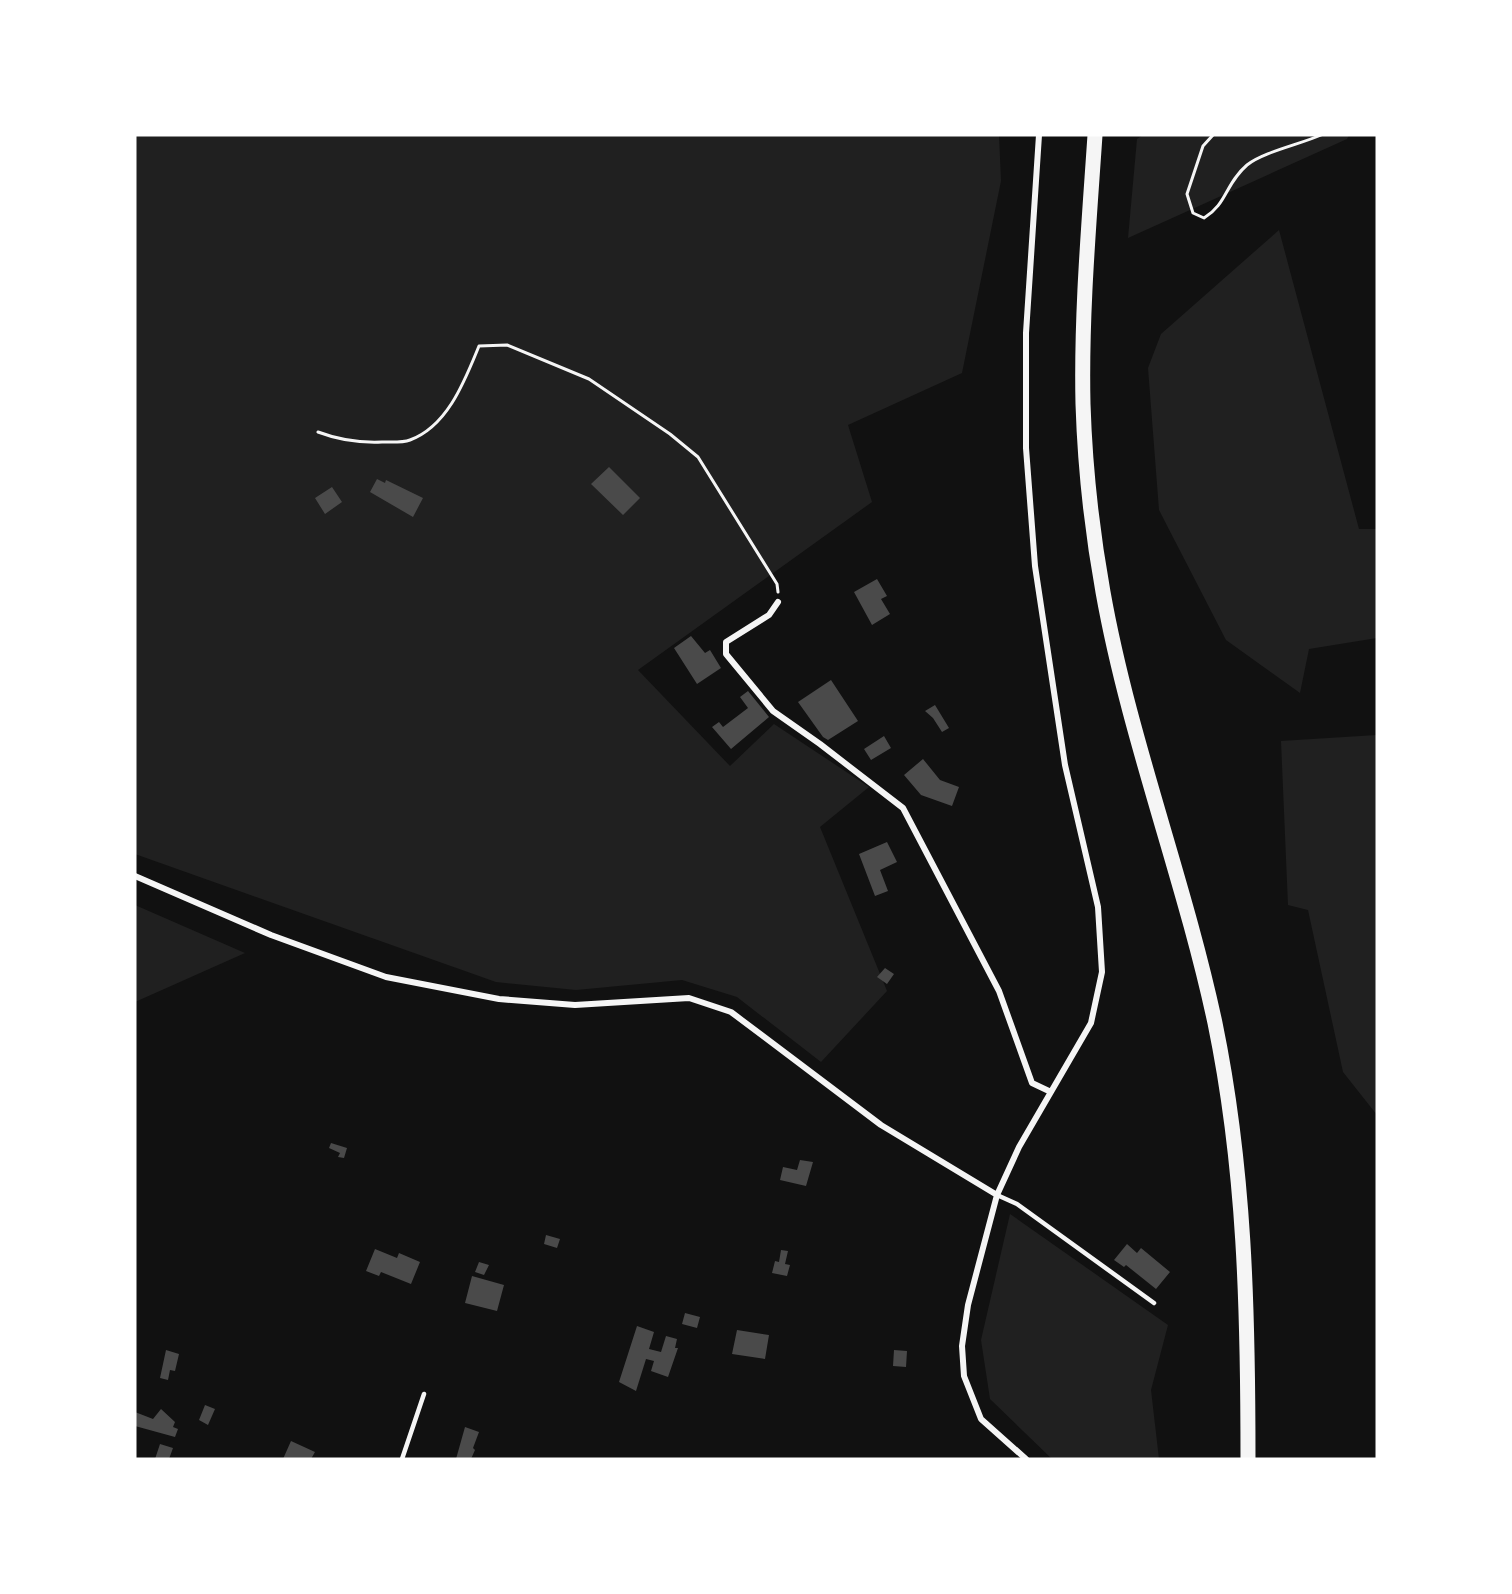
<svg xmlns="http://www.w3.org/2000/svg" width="1512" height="1594" viewBox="0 0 1512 1594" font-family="Signika,sans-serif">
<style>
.green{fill:#202020}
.building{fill:#4a4a4a}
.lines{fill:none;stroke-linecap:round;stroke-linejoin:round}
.path{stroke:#f5f5f5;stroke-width:3}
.service{stroke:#f5f5f5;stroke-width:4.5}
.minor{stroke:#f5f5f5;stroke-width:6}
.primary{stroke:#f5f5f5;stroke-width:15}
</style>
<rect width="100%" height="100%" fill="#111"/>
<!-- green -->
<path class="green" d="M135 135H999L1001 181 962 373 848 425 872 502 638 670 730 766 774 724 869 787 820 827 887 991 821 1062 737 997 682 980 576 990 496 982 135 854Z
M1143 135H1349L1347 139 1128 238 1137 139Z
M1279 230 1359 529H1377V638L1309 649 1300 693 1226 640 1159 510 1148 368 1161 334Z
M1377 735V1115L1343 1072 1308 910 1288 905 1281 741Z
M135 905 245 953 135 1002Z
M1010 1214 1168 1325 1151 1390 1159 1459H1052L990 1399 981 1340Z"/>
<!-- building -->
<path class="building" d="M609 467 640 498 623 515 591 484Z
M377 479 385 483 386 480 423 498 413 517 370 492Z
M332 487 342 502 325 514 315 498Z
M877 579 887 596 881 599 890 614 872 625 854 592Z
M691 636 705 653 710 650 721 668 697 684 674 648Z
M831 680 858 721 828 740 823 737 798 702Z
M748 691 769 717 731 749 712 727 719 722 723 727 748 708 740 697Z
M935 705 949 728 942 732 933 718 925 711Z
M884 736 891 748 871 760 864 749Z
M923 759 940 780 959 787 952 806 921 795 904 775Z
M887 842 897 862 880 870 888 891 875 896 859 854Z
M885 968 894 974 887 984 877 977Z
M331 1143 347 1148 344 1158 338 1157 340 1153 329 1148Z
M800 1160 813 1162 806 1186 780 1180 783 1167 797 1170Z
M546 1235 560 1239 557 1248 544 1244Z
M1127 1244 1137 1253 1141 1248 1170 1272 1156 1289 1126 1265 1124 1267 1114 1260Z
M375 1249 397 1258 399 1253 420 1262 411 1284 381 1272 379 1276 366 1271Z
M781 1250 788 1251 785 1264 790 1265 787 1276 772 1273 775 1261 779 1262Z
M479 1262 489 1265 484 1275 475 1272Z
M472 1276 504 1285 497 1311 465 1303Z
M685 1313 700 1317 697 1328 682 1324Z
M637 1326 654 1332 649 1349 661 1352 666 1336 677 1339 675 1348H678L668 1377 651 1371 654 1361 646 1359 636 1391 619 1382Z
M737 1330 769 1335 765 1359 732 1354Z
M166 1350 179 1354 175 1371 170 1370 168 1380 160 1378Z
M894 1350 907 1351 906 1367 893 1366Z
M205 1405 215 1409 208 1425 199 1420Z
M161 1409 175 1422 173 1427 178 1429 175 1437 135 1426V1412L153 1419Z
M465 1427 479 1432 473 1448 475 1450 471 1459H456Z
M291 1441 315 1452 311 1459H283Z
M160 1444 173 1448 169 1459H155Z"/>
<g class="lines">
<!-- path -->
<path class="path" d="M1213 135 1203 146 1187 194 1193 213 1204 218C1227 204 1225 184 1247 165 1263 152 1301 144 1321 135
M318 432C339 440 359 443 382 442 390 442 402 443 410 440 448 426 465 380 479 346L507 345 589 379 670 434 698 457 777 584 778 592"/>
<!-- service -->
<path class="service" d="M997 1195 1017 1204 1154 1303
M402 1459 424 1394"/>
<!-- minor -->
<path class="minor" d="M778 602 769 615 726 642V654L773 711 820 744 903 808 999 991 1032 1083 1051 1092
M135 876 271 935 386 977 499 999 575 1005 689 998 731 1012 881 1125 997 1195
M1026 1459 981 1419 964 1376 962 1346 968 1305 997 1195 1019 1147 1091 1023 1102 972 1098 907 1065 765 1035 566 1026 448V333L1039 135"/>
<!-- primary -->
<path class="primary" d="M1095 135C1089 224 1081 315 1083 404 1085 467 1092 531 1103 592 1129 738 1184 878 1215 1023 1245 1169 1248 1311 1248 1459"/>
</g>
<!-- border -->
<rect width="1512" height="1594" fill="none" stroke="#ffffff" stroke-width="273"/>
</svg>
